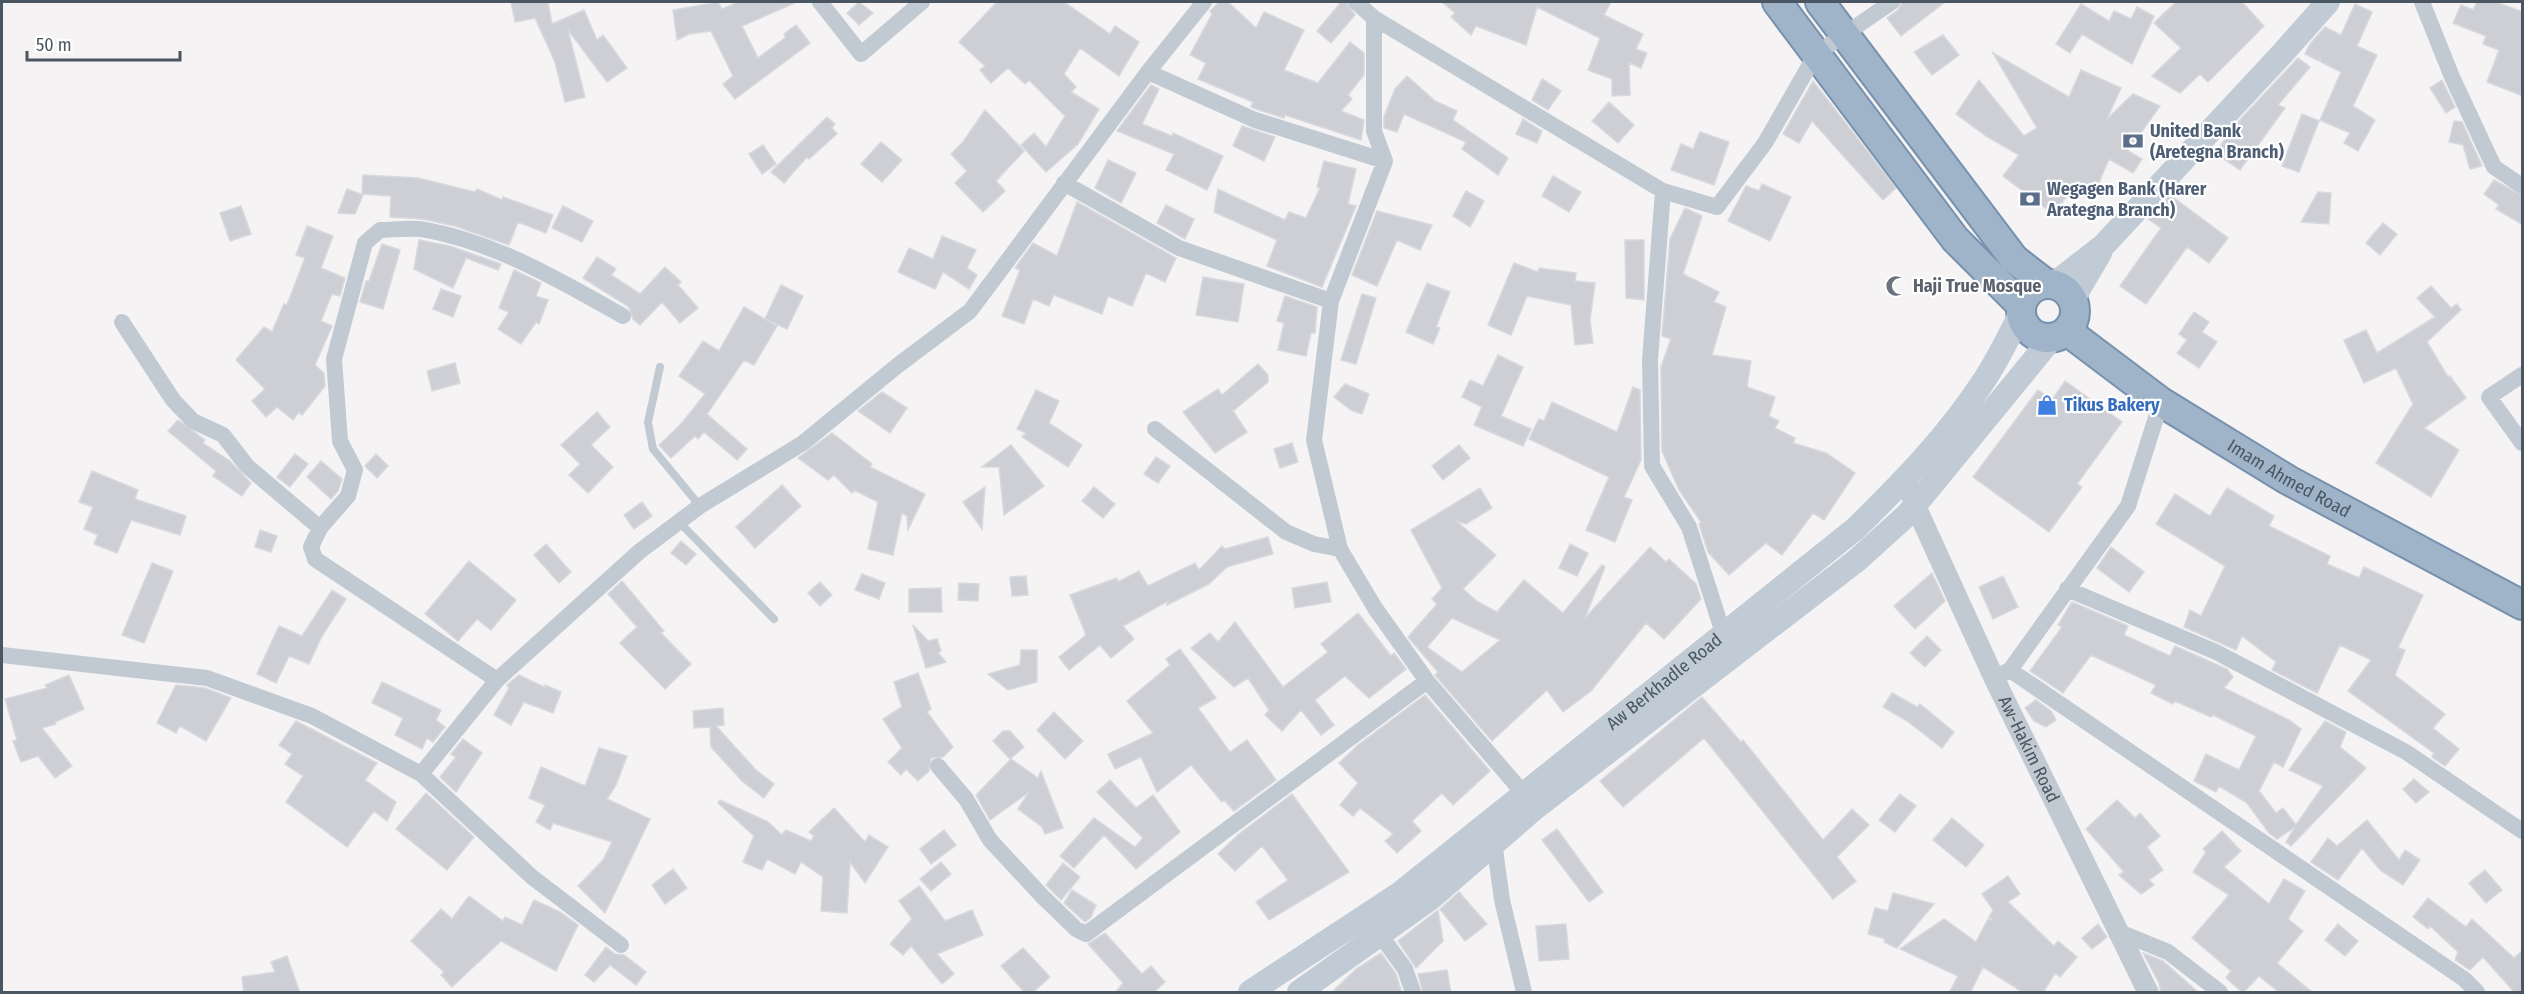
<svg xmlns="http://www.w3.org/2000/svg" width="2524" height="994" viewBox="0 0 2524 994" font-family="'Fira Sans Condensed',sans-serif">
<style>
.building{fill:#cdcfd5;stroke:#d7d9de;stroke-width:1.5;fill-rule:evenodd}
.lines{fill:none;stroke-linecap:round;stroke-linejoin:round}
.trunk-casing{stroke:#7690ad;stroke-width:32}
.service{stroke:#c1cad2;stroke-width:8}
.minor{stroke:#c1cad2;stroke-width:16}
.tertiary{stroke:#c1cad2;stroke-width:21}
.secondary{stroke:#c1cbd6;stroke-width:24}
.trunk{stroke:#9fb4c9;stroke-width:28}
.labels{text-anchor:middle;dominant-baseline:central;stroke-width:4.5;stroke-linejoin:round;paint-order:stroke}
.service-label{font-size:18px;font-weight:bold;fill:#4e5e75;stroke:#fff;text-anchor:start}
.worship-label{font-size:18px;font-weight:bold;fill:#5b616d;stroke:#fff;text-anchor:start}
.shop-label{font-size:18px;font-weight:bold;fill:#366cbe;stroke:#fff;text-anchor:start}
.street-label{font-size:18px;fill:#4a5661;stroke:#fff}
</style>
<rect width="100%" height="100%" fill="#f5f3f3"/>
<!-- building -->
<path class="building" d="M511 2H548L552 24 584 10 597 40 603 35 627 68 607 82 568 30 585 97 565 102 555 62 535 18 515 22Z
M718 2 722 9 738 2H797L742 26 758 58 786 37 784 34 796 25 810 43 735 99 723 84 733 76 711 31 689 34 677 40 673 10Z
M859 2 873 13 859 25 847 13Z
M997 2H1064L1110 34 1115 26 1139 42 1119 76 1080 48 1064 74 1076 87 1071 92 1099 109 1078 144 1046 172 1021 145 1034 133 1046 147 1065 116 1029 80 1025 84 1008 68 991 83 980 70 985 66 959 42Z
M1219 2H1228L1256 28 1264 12 1304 30 1284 70 1318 83 1350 42 1364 53V75L1348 95 1352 99 1341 111 1364 120 1361 140 1285 115 1284 118 1259 110 1251 107 1253 102 1198 79 1206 63 1190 55 1212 14 1210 11Z
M1341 2H1346L1355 15 1331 43 1317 31Z
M1442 2H1611L1604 15 1643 34 1636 49 1647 53 1641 68 1629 63 1630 95 1612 96V79L1588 70 1600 38 1537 7 1526 45 1476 26 1471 35 1451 17 1455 13Z
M1902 2H1945L1901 36 1887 18 1898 10Z
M2176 2H2242L2264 26 2208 82 2200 74 2180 93 2152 76 2181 48 2154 23Z
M2477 2H2496L2523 12V96L2487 82 2499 50 2483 44 2486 36 2453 23 2461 5 2473 10Z
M2081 4 2109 21 2114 11 2131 19 2137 7 2154 16 2132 64 2082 34 2070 53 2056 44Z
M2355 4 2372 12 2357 46 2377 55 2353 106 2375 120 2358 151 2344 143 2350 133 2320 120 2341 72 2321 62 2320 58 2319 61 2305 54 2310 44 2325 27 2341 35Z
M1943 35 1959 55 1932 75 1914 52Z
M1993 53 2069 97 2081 70 2121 88 2107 119 2133 94 2160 106 2128 151 2142 159 2133 173 2109 159 2094 194 2075 186 2053 214 2003 176 2019 155 1986 136 1956 114 1979 80 2024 136 2037 128Z
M2298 58 2310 67 2278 105 2285 108 2240 170 2215 153 2236 124Z
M1407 76 1435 101 1457 111 1453 120 1508 158 1498 175 1462 149 1466 142 1404 114 1397 132 1384 128V117L1395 89Z
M1542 79 1561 91 1548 110 1532 100Z
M2442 80 2455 107 2446 113 2430 88Z
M1813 81 1896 188 1883 200 1812 121 1799 143 1783 134Z
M1151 85 1159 89 1142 124 1172 136 1173 133 1223 156 1207 190 1166 170 1174 154 1117 131Z
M1609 102 1634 125 1618 143 1592 121Z
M985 110 1024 151 996 181 1005 191 983 212 955 183 967 171 951 154 963 142Z
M2302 114 2319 121 2299 172 2282 166Z
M827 117 835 124 832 128 837 134 809 159 807 157 784 183 771 172Z
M1523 119 1542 131 1537 143 1516 134Z
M2454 121 2462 122 2482 166 2470 169 2463 145 2449 142Z
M1242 126 1275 137 1264 161 1233 146Z
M1700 132 1729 142 1714 185 1671 170 1681 144 1693 149Z
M881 142 902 160 882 182 861 164Z
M763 145 776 164 762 174 749 154Z
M1108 160 1136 173 1121 203 1095 188Z
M1324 161 1356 169 1348 204 1356 206 1322 287 1267 266 1277 240 1214 212 1218 189 1285 220 1289 212 1306 218 1320 188 1317 187Z
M363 175 418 178 475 192 477 189 502 200 503 197 553 215 546 233 518 222 509 245 455 226 422 219 390 217 391 196 362 194Z
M1553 176 1581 192 1569 212 1542 196Z
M2494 180 2523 196V225L2496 209 2499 205 2484 194Z
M1762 184 1791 197 1770 241 1728 221 1746 186 1759 191Z
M347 189 363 195 355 214 338 213Z
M1466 191 1484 201 1470 227 1453 216Z
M2318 192 2331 193 2329 224 2301 222Z
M2170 195 2228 238 2209 263 2187 247 2146 304 2120 286 2161 228 2148 219Z
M1077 202 1176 258 1165 282 1146 273 1132 306 1108 296 1102 314 1054 295 1049 306 1033 299 1024 324 1002 316 1020 270 1015 268 1033 243 1057 256Z
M1166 205 1194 219 1185 239 1157 223Z
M241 206 251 234 230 241 220 213Z
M563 206 593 221 582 242 552 228Z
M1685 208 1702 216 1683 274 1719 292 1714 302 1726 307 1712 355 1751 361 1747 387 1775 397 1769 416 1779 421 1775 428 1795 438 1793 443 1826 453 1855 473 1824 520 1813 513 1782 555 1766 543 1729 575 1708 552 1699 524 1701 522 1679 490 1662 451 1661 367 1671 339 1662 336 1670 239Z
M1377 211 1432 225 1420 250 1397 240 1377 286 1352 275Z
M2383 223 2397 234 2380 255 2366 243Z
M307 226 333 236 321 268 345 278 340 296 332 294 321 321 332 326 315 365 324 373 325 386 302 415 299 412 293 420 277 407 266 417 252 401 265 389 236 360 264 327 272 332 284 304 287 305 305 258 296 255Z
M942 236 976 250 967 268 977 275 969 289 943 272 935 289 898 272 909 248 933 259Z
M419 240 450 246 501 264 498 270 466 258 453 288 414 269Z
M1625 240H1644V300L1626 298Z
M382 244 400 250 383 309 360 302 366 281H369Z
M597 257 616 269 611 275 640 294 665 267 681 282 678 285 698 308 680 323 662 302 640 325 633 319 629 307 583 278Z
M1514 263 1538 272 1539 268 1576 273 1575 281 1595 283 1590 320 1593 343 1575 345 1571 305 1527 296 1511 335 1488 325Z
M514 270 541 283 536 296 548 300 539 324 536 322 521 344 498 329 509 312 499 308Z
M1203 277 1244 284 1238 322 1196 315Z
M1427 283 1450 292 1436 327 1440 328 1433 344 1406 332Z
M781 285 803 296 787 329 765 319Z
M2431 286 2451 308 2457 304 2461 310 2427 342 2448 377 2450 376 2466 398 2424 428 2459 450 2431 497 2376 463 2413 404 2396 368 2364 383 2344 340 2366 330 2377 353 2435 317 2417 298Z
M441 289 461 296 453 317 433 309Z
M1362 294 1376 298 1356 364 1341 360Z
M1285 296 1317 307 1315 333H1311L1306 356 1278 350 1284 323 1277 321Z
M744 307 777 326 754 365 744 360 707 414 747 449 737 460 704 432 698 439 695 436 671 458 659 445 681 424 705 394 679 376 703 341 719 351Z
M2194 312 2209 322 2202 332 2217 342 2199 368 2177 353 2187 340 2179 334Z
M1498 355 1523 367 1501 416 1531 429 1523 446 1474 425 1482 407 1462 397 1470 380 1483 386Z
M455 363 460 383 432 391 427 371Z
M1258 364 1268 375V382L1233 411 1247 432 1215 453 1183 412 1218 389 1222 395Z
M2065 381 2122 422 2077 484 2082 487 2049 532 1973 477 2038 390 2052 400Z
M1345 384 1369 394 1362 414 1351 410 1334 397Z
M1633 387 1640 390 1641 460 1624 497 1632 500 1615 542 1586 530 1609 477 1529 439 1539 419 1544 421 1552 402 1617 432Z
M1036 390 1059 401 1049 423 1082 445 1068 467 1022 437 1026 433 1017 429Z
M882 392 907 408 890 433 858 411Z
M597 412 610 427 591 445 613 467 588 493 569 475 580 464 561 445Z
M178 420 205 440 203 443 230 461 251 483 242 496 213 476 216 471 168 431Z
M832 433 872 464 870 467 925 494 908 530 907 516 902 513 893 555 868 549 878 502 854 490 852 493 834 475 828 480 798 458Z
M1292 443 1298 462 1280 468 1274 449Z
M1011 445 1044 486 1004 515 999 467H982Z
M1459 445 1470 458 1443 480 1432 466Z
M295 454 308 464 290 487 277 477Z
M376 454 388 466 377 478 365 466Z
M1156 457 1170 466 1158 483 1144 474Z
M321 461 342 479 338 491 331 499 307 477Z
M92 471 138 490 135 499 186 516 180 535 131 520 117 553 94 544 98 535 84 529 93 507 79 502Z
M782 485 801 506 755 548 736 527Z
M985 487 982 529 963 502Z
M1094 487 1115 504 1103 518 1082 501Z
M1480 488 1492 508 1466 524 1455 520 1496 555 1463 589 1478 602 1497 612 1524 580 1563 613 1602 565 1605 567 1585 618 1650 547 1666 562 1669 559 1696 584 1701 599 1664 639 1646 623 1591 691 1563 712 1547 690 1492 741 1435 675 1438 672 1408 637 1437 604 1432 599 1442 588 1411 530ZM1452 618 1500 640 1462 672 1427 647Z
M2227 488 2274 516 2269 526 2330 556 2327 564 2359 578 2364 567 2423 595 2398 648 2405 650 2395 675 2445 714 2433 728 2459 749 2445 766 2432 757 2434 753 2348 691 2371 660 2340 645 2317 693 2272 670 2276 662 2242 636 2236 650 2184 627 2190 610 2201 616 2225 566 2156 524 2175 494 2210 516Z
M642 502 652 516 634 529 624 515Z
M260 530 277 536 271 552 255 547Z
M1268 537 1273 554 1227 567 1209 584 1167 605 1168 601 1123 626 1134 639 1111 658 1100 645 1069 670 1059 657 1086 635 1070 595 1117 578 1118 582 1139 571 1148 586 1195 563 1199 570 1222 546 1225 549Z
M681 541 696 554 686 565 671 553Z
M546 544 571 572 559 583 534 555Z
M1570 544 1588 553 1577 576 1559 568Z
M2111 547 2144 572 2129 592 2097 568Z
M469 561 516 600 491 630 477 619 458 641 425 614Z
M152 563 173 571 144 643 122 635Z
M1932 573 1945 601 1915 629 1894 606Z
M862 574 885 583 879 599 855 590Z
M1026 576 1028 595 1012 596 1010 577Z
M2003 576 2018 607 1993 619 1979 587Z
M622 581 664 631 661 633 691 664 665 689 620 643 637 627 608 594Z
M820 582 832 595 820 606 808 593Z
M1327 582 1331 602 1295 608 1292 588Z
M959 583 979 584 978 601 958 600Z
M941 588 942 612H909V589Z
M332 590 346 599 322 636 309 664 289 656 276 683 257 674 279 626 302 636Z
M2072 602 2128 626 2124 635 2170 656 2175 646 2227 669 2233 677 2224 688 2289 720 2301 729 2283 767 2274 762 2259 791 2276 813 2283 808 2296 825 2323 786 2289 770 2325 721 2346 732 2340 747 2366 768 2291 846 2286 842 2295 827 2277 839 2269 833 2247 803 2219 786 2216 792 2194 781 2206 754 2239 770 2256 736 2213 715 2211 717 2175 701 2173 704 2151 693 2156 685 2091 655 2063 693 2030 671 2062 627 2058 625Z
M1358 613 1391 656 1394 653 1406 669 1369 698 1345 676 1315 700 1334 725 1321 735 1301 710 1282 731 1265 715 1269 710 1248 678 1234 687 1191 648 1210 633 1218 642 1235 622 1283 687 1328 652 1321 644Z
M913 625 928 641 937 639 941 651 938 653 946 662 926 668Z
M1927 636 1941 650 1925 667 1910 653Z
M1180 649 1216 698 1198 708 1230 752 1247 740 1276 780 1234 811 1224 800 1222 802 1191 765 1157 792 1141 757 1115 769 1108 754 1153 733 1127 701 1170 665 1166 659Z
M1021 650H1037V682L1008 690 988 674 1020 665Z
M918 673 931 709 927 712 953 747 943 757 931 758 929 771 918 781 906 769 901 775 888 762 902 748 883 719 902 707 894 682Z
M69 675 84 709 55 722 56 724 42 728 72 766 55 778 38 756 21 762 13 741 17 740 5 699 47 688 45 685Z
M519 675 544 687 545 685 561 692 553 713 524 702 511 725 494 715 509 688 507 685Z
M382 682 441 710 436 720 445 727 433 742 427 738 422 749 395 735 403 718 372 703Z
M176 685 205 688 231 698 206 741 180 726 176 733 157 723Z
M1892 693 1917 707 1920 704 1954 732 1942 748 1907 721 1883 707Z
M1425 695 1490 771 1453 805 1442 793 1412 821 1421 831 1397 853 1385 841 1393 834 1360 808 1353 816 1340 805 1358 783 1339 763 1358 745Z
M1702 697 1741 742 1743 740 1823 840 1852 809 1869 825 1837 857 1856 881 1833 899 1704 738 1623 807 1600 781Z
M2036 700 2051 711 2056 720 2046 727 2034 721 2025 708Z
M723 708 724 725 716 726 756 770 774 784 764 798 743 782 711 747 710 727 694 728 693 711Z
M1054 712 1083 741 1065 759 1037 730Z
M296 721 377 763 365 780 396 802 387 821 374 811 347 847 286 802 303 776 285 764 292 754 279 745Z
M1003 731H1010L1024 747 1010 759 993 741Z
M463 739 482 753 456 792 440 777 456 757 451 754Z
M599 748 627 756 616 785 607 799 650 819 605 913 578 886 603 860 612 842 553 823 550 830 536 822 545 805 529 798 541 767 585 786Z
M1011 759 1038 778 1041 771 1063 828 1045 834 1042 827 1018 809 1029 792 990 820 976 795Z
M2414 779 2429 792 2416 803 2403 789Z
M1110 780 1136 808 1153 795 1180 832 1136 869 1104 835 1074 868 1060 856 1094 818 1135 847 1143 838 1097 792Z
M426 793 474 837 447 870 396 829Z
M1292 794 1349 872 1269 920 1256 902 1288 880 1262 846 1235 871 1218 854 1239 834Z
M1900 794 1916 806 1895 832 1879 820Z
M720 800 768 822 782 835 786 830 811 841 814 836 809 832 834 808 865 842 869 835 888 847 865 883 850 862 847 913 821 911 823 877 801 862 795 874 767 859 762 870 743 862 754 836 718 803Z
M2117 800 2135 818 2140 813 2160 836 2147 847 2163 870 2149 880 2154 885 2141 894 2119 875 2124 872 2086 829Z
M1952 818 1984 845 1966 867 1933 840Z
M2367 820 2399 860 2405 850 2420 860 2403 885 2380 870 2362 848 2338 880 2311 862 2328 838 2337 846Z
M1557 829 1603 892 1589 902 1542 840Z
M944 830 956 845 931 864 920 849Z
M2222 831 2241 851 2224 867 2269 904 2284 879 2305 891 2288 919 2303 931 2277 963 2313 993H2280L2259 976 2243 993 2226 978 2231 971 2192 938 2229 895 2193 872 2206 852 2203 849Z
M941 862 951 874 931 891 920 879Z
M1063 863 1080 877 1061 900 1046 885Z
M673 869 687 888 665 904 652 885Z
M2485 870 2502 890 2486 903 2469 883Z
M2008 876 2020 894 2008 902 2054 946 2058 941 2077 957 2060 977 2055 973 2043 993H2024L1983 967 1970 993H1949L1958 976 1900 949 1944 919 1976 942 1988 919 1993 920 1989 917 1993 910 1982 894Z
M919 886 945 921 972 910 983 935 937 954 954 974 942 984 911 946 903 955 890 944 912 919 899 901Z
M1072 890 1096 905 1091 917 1085 922 1064 903Z
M1459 892 1487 924 1465 941 1440 909Z
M1893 893 1934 904 1897 948 1884 942 1885 939 1868 934 1875 908 1888 911Z
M469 896 503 921 505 917 522 925 534 900 560 912 578 925 556 971 501 941 452 987 441 975 444 972 411 941 441 909 452 919Z
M2428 898 2466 927 2472 919 2514 958 2523 950V993H2515L2483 957 2470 970 2455 960 2458 952 2430 926 2428 929 2413 917Z
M1438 910 1443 941 1416 968 1398 941Z
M1566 924 1569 959 1539 961 1536 926Z
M2098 924 2107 937 2092 949 2082 938Z
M2338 924 2358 941 2345 956 2325 940Z
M1105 933 1142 974 1151 966 1165 982 1153 993H1115L1123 983 1088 944Z
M606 947 615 954 624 955 646 972 636 985 610 965 594 982 585 975Z
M1023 948 1050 977 1032 993H1025L1001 966Z
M1381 953 1396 974 1402 993H1331L1356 969Z
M2143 953 2163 961 2199 993H2161L2159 983Z
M287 956 300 993H244L242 977 275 972 271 962Z
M1447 970 1451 993H1423L1418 974Z"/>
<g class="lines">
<!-- trunk casing -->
<g class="trunk-casing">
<g id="trunk">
<path d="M1777 2 1955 239 2021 305"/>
<path d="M1820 2 2014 259 2045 283"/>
<circle cx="2048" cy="311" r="27"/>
<path id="s3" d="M2067 331 2161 402 2288 480 2522 605"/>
</g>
</g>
<!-- service -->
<path class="service" d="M660 367 648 422 653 449 700 506
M679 522 774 619"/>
<!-- minor -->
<path class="minor" d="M820 2 861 54 922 2
M1356 2 1374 18 1663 191 1717 207 1765 143 1816 54 1892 2
M2422 2 2452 77 2494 167 2522 186
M1374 18V131L1385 161 1331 301 1314 440 1340 549 1375 608 1427 681 1530 801
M1148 72 1255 120 1385 161
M1064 183 1179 248 1331 301
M1663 191 1650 360 1652 466 1689 527 1724 636
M122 322 173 400 193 421 223 435 247 466 320 528 311 547 315 559 497 680 640 551 700 506 803 443 897 366 970 311 1148 72 1204 2
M2522 375 2489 397 2522 443
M1155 429 1286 532 1314 544 1340 549
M320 528 348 496 355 470 340 441 334 359 365 243 380 230C394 230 411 227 426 230 497 243 561 281 623 316
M2067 589 2216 652 2406 752 2522 831
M2 655 207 678 312 716 421 774 532 877 621 945
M2010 670 2464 979 2477 992
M2000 675 2010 670 2128 506 2161 402
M938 766 966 799 990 840 1042 896 1076 929 1086 934 1427 681
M421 774 497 680
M1489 836 1494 842 1502 900 1524 992
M2119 932 2168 952 2220 992
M1379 933 1405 969 1413 992"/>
<!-- tertiary -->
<path class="tertiary" id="s1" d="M1906 479 1915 505 1994 678 2148 992"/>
<!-- secondary -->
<g class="secondary">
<path d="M2054 284 2104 245 2281 55 2328 2"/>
<path d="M2073 299 2100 253"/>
<path id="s2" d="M1250 992 1399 894 1855 529C1902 483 1949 435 1985 379 1999 358 2009 335 2021 314"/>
<path d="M1299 992 1431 898 1535 808 1856 561 1907 515 2052 338"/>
</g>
<!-- trunk -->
<use href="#trunk" class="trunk"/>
</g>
<!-- icons -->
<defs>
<g id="bank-bare" transform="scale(1.62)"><path d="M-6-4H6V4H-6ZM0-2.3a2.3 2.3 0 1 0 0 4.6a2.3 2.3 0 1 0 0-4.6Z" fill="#5c6f8a" stroke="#fff" stroke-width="2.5" paint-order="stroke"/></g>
<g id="mosque-bare" transform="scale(1.62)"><path d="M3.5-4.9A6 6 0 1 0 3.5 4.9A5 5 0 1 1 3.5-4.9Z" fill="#6b7280" stroke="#fff" stroke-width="2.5" paint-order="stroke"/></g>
<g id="shop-bare" transform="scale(1.62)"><path d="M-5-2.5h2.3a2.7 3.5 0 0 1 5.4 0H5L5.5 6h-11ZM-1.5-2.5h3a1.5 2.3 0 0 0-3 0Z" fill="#3f7fe0" stroke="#fff" stroke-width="2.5" paint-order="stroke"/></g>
</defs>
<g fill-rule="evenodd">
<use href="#bank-bare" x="2133" y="141"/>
<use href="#bank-bare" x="2030" y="199"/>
<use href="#mosque-bare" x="1896" y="286"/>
<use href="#shop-bare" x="2047" y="405"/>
</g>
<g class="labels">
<!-- service labels -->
<g class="service-label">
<text x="2150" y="131">United Bank<tspan x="2150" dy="21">(Aretegna Branch)</tspan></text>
<text x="2047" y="189">Wegagen Bank (Harer<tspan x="2047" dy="21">Arategna Branch)</tspan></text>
</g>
<!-- worship labels -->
<g class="worship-label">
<text x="1913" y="286">Haji True Mosque</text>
</g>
<!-- shop labels -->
<g class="shop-label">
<text x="2064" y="405">Tikus Bakery</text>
</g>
<!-- street labels -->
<g class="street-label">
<text stroke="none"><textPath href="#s3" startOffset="267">Imam Ahmed Road</textPath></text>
<text stroke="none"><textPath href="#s2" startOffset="518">Aw Berkhadle Road</textPath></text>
<text stroke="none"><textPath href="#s1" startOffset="297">Aw-Hakim Road</textPath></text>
</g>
</g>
<!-- border -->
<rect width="2524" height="994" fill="none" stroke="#4a5661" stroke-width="6"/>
<!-- scale -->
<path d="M27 51v9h153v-9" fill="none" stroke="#4a5661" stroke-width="3"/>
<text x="36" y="51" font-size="18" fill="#4a5661" stroke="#ffffff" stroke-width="4.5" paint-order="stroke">50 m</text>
</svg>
